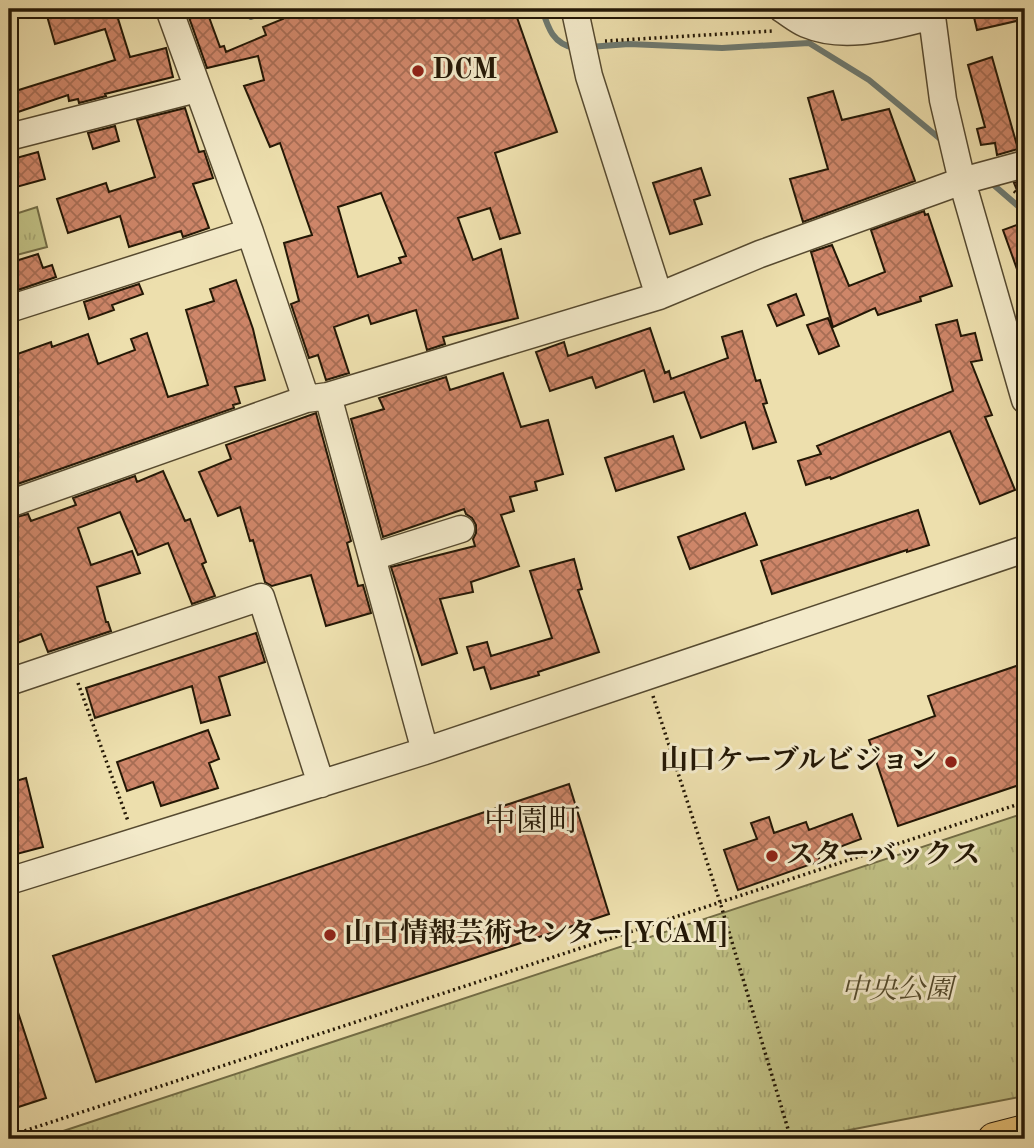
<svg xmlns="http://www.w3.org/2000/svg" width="1034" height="1148" viewBox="0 0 1034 1148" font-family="'Old Standard TT','Noto Serif JP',serif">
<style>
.park{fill:url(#park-tufts);stroke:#726c45;stroke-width:2}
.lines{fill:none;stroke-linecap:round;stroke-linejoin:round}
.stream{stroke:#6d7970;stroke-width:6}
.building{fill:url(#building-cross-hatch);stroke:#241806;stroke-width:2;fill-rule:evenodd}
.minor-casing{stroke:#564a30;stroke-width:29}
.major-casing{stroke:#241806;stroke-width:34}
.path{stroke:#241806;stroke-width:3.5;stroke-dasharray:2 3.5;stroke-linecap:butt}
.minor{stroke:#f3eaca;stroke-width:26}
.major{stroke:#e6c076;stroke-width:32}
.poi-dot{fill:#8f2418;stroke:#f3eaca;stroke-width:2.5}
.labels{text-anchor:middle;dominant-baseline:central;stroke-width:6;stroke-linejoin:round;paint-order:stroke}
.poi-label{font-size:28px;font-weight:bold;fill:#241806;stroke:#f3eaca;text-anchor:start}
.park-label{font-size:28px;font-style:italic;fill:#534a2c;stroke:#f3eaca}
.quarter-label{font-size:32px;fill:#241806;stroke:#f3eaca}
</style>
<defs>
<pattern id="park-tufts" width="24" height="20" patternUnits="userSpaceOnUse" patternTransform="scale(1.75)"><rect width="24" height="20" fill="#c0c084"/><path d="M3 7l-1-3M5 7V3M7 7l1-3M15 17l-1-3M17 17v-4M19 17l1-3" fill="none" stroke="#a5a470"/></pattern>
<pattern id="building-cross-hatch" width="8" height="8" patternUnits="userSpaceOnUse" patternTransform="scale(1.75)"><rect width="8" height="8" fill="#ce8669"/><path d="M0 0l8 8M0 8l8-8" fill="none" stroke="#a76d54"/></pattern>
</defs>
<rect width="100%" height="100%" fill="#eddfad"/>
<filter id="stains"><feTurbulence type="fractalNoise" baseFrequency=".00286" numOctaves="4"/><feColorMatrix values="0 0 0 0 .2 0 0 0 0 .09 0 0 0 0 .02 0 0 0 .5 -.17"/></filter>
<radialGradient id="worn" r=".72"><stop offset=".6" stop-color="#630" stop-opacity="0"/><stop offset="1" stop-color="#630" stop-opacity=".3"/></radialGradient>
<!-- park -->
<path class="park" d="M37 207 47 247 9 257V216Z
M1025 813V1096L803 1139H39Z"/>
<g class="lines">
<!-- stream -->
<path class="stream" d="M240 9 251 17 273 9
M542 9C548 28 553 44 575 48
M589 47 629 44 722 48 809 43 869 80 944 142
M989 181 1025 212"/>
</g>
<!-- building -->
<path class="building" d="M73 9H115L130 57 166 48 173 77 105 94 106 96 79 103 78 99 69 101 68 95 9 115V93L115 60 105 29 55 44 47 16Z
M186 9H206L220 47 224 46 226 52 266 35 263 27 283 19 280 9H514L557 132 495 153 520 233 500 239 490 208 458 218 473 260 501 249 518 318 443 337 445 344 427 350 416 310 371 324 368 315 334 327 349 373 326 380 318 355 309 358 291 304 299 301 284 243 312 235 280 143 270 147 244 86 264 80 258 56 207 68ZM381 193 406 256 399 258 401 263 358 277 338 207Z
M979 9H1025V19L977 30 973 13 980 11Z
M992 57 1018 149 997 155 995 143 981 145 977 129 985 127 968 65Z
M833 91 842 120 889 109 915 181 803 222 790 179 828 169 808 98Z
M185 108 199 152 204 151 213 178 193 184 209 228 183 237 181 231 129 247 120 216 68 233 57 199 106 183 109 192 155 177 137 120Z
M115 126 119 141 93 149 88 133Z
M38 152 45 179 9 189V160Z
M701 168 710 195 694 200 702 224 670 234 653 183Z
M1025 180V193L1019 195 1014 183Z
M924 211 925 215 928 214 952 286 920 297 921 301 878 315 875 308 833 327 811 252 832 245 849 286 885 272 871 230Z
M1025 222V286H1023L1003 230Z
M38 254 43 268 52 265 56 277 9 293V263Z
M236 280 253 329 265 380 235 387 240 403 233 405 234 408 9 487V466L15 467 9 447V357L51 342 52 347 88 334 98 364 135 350 131 339 147 333 168 397 208 385 186 310 214 301 210 289Z
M139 284 143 294 112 305 114 310 89 319 84 302Z
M796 294 804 315 777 326 768 305Z
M828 318 839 346 819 354 807 325Z
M957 320 961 336 975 333 982 360 971 362 992 415 985 417 1015 490 980 504 950 431 831 479 830 477 806 485 798 461 821 454 817 446 953 391 936 325Z
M650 328 665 373 669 371 671 379 728 358 722 337 742 331 756 381 760 380 767 403 763 404 776 442 753 449 745 422 701 438 684 392 654 402 644 370 596 388 592 377 550 391 536 352 564 342 568 356Z
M503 373 521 427 548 420 563 474 535 482 537 490 510 497 514 511 501 515 519 566 471 582 473 592 440 599 457 653 422 665 391 567 475 546 473 539 476 533V525L472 518 466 514 464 509 383 537 351 419 384 409 379 398 446 377 450 390Z
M316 413 351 541 347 543 358 586 363 585 371 613 326 626 311 575 272 586 265 582 253 540 250 541 240 507 218 516 199 472 231 459 226 445Z
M673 436 684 469 616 491 605 458Z
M163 471 185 521 190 519 206 562 202 564 215 596 192 604 168 543 138 555 120 512 78 528 91 565 132 551 140 573 97 587 106 622H108L111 631 48 652 41 634 9 646V519L28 514 31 521 76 505 73 498 135 476 137 482Z
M918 510 929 545 907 552V550L772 594 761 561Z
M745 513 757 545 690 569 678 537Z
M574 559 582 589 578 590 599 652 538 672 539 675 491 689 484 667 474 670 467 647 487 642 491 656 552 638 530 571Z
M256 633 265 662 219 677 230 715 201 723 192 686 95 718 86 688Z
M1025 663V783L898 826 869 740 935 716 928 696Z
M208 730 219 759 209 763 218 788 161 806 153 782 127 791 117 762Z
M26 778 43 847 9 856V783Z
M569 784 609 914 96 1082 53 956Z
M852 814 861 839 818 855 820 861 738 890 724 850 757 839 751 823 769 817 774 833 806 822 809 830Z
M9 994H12L46 1098 9 1110Z"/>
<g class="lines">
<!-- minor casing -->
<g class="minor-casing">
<path id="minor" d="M169 9 250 232 306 399
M782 9C790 14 797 20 806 24 846 41 891 26 932 16
M931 9 943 100 962 181 1025 400
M575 11 589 76 659 296
M9 137 197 89
M9 309 250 232
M328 396 425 751
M9 504 306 399 328 396 659 296 760 254 962 181 1025 164
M372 557 461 529
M9 682 261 597 321 784
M9 881 425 751 1025 549"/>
</g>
<!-- major casing -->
<g class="major-casing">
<path id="major" d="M994 1139 1025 1131"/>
</g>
<!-- path -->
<path class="path" d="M605 41 772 31
M1014 191 1025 201
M78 683 128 821
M653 696 720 902 791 1139
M9 1136 1025 802"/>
<!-- minor -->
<use href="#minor" class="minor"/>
<!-- major -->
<use href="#major" class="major"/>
</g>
<!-- markers -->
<g class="poi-dot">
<circle cx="418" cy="71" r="7"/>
<circle cx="951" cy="762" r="7"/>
<circle cx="772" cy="856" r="7"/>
<circle cx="330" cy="935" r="7"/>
</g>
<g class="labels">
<!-- poi labels -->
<g class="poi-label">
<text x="432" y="71">DCM</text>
<text x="937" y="762" text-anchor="end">山口ケーブルビジョン</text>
<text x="786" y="856">スターバックス</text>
<text x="344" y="935">山口情報芸術センター[YCAM]</text>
</g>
<!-- park labels -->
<g class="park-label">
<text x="897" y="991">中央公園</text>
</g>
<!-- quarter labels -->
<g class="quarter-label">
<text x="532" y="823">中園町</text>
</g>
</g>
<!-- margin -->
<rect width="1034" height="1148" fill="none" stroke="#eddfad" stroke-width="35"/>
<rect x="10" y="10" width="1013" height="1127" fill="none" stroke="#241806" stroke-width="3.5"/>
<rect x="18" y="18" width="999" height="1113" fill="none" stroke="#241806" stroke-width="2"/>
<rect width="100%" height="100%" filter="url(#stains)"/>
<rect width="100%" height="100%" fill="url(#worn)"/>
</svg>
